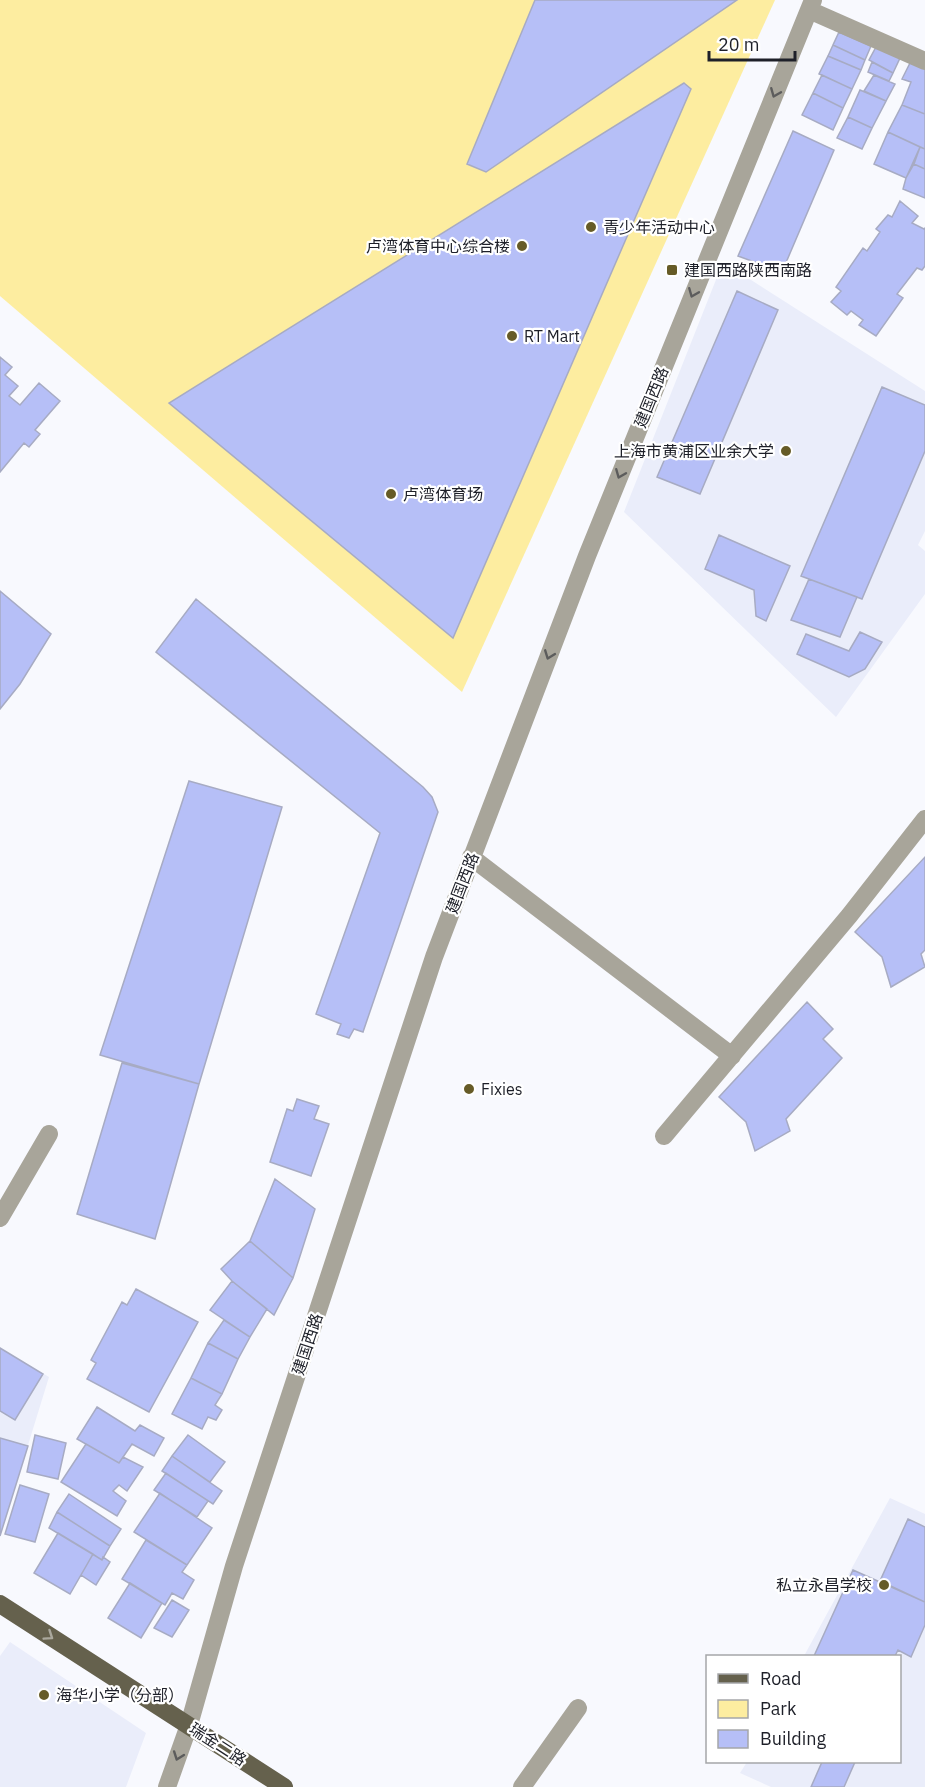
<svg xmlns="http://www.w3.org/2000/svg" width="925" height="1787" viewBox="0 0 925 1787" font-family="'IBM Plex Sans','Noto Sans SC',sans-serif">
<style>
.built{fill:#eaedfa}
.green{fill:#fdeda0}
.building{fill:#b6bff7;stroke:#a7abc3;stroke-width:1.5}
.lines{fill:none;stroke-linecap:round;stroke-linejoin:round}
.minor{stroke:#a8a59a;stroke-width:18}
.major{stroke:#65614d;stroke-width:18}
.oneway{stroke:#5c5c5c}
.oneway2{stroke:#aaa89d}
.poi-dot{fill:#665b27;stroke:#fff;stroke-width:2}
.labels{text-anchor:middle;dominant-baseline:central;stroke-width:4.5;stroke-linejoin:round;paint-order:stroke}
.poi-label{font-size:16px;fill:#1e2029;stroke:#fff;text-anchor:start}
.street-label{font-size:16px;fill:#1e2029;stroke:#fff}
</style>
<rect width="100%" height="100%" fill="#f8f9fe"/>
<!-- built -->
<path class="built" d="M723 262 925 391V531L918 545 925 551V594L836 717 624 512Z
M0 1348 49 1377 0 1536Z
M890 1498 925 1514V1787H771L740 1773 747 1762H900V1656H804Z
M10 1642 146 1733 126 1787H0V1656Z"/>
<!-- green -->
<path class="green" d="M0 0H775L462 692 0 296Z"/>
<!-- building -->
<path class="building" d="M535 0H737L486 172 467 164Z
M839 32 871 46 865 60 833 45Z
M833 45 865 60 861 70 828 56Z
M876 47 900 58 893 73 869 60Z
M828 56 861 70 852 89 819 74Z
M911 61 925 67V114L902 105 911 82 902 79Z
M872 62 893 73 889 81 868 72Z
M822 75 852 89 843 108 813 93Z
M874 75 895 84 886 101 864 91Z
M684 83 691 89 453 638 169 403Z
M860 90 886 101 872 128 848 117Z
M813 93 843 108 833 130 802 115Z
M902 105 925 114V149L888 132Z
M848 117 872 128 862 149 837 138Z
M793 131 834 150 782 272 738 256Z
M888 132 920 147 906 178 874 164Z
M920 147 925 149V169L914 164Z
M914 164 925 169V198L903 189 906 178Z
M900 201 918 216 912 223 924 229 925 228V266L922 270 917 268 897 294 903 298 876 336 859 325 863 320 851 311 847 315 831 302 841 291 836 287 863 248 867 251 880 232 876 229 888 215 892 217Z
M737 291 778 310 700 494 657 477Z
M0 357 12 367 5 375 18 386 9 396 20 405 39 383 60 401 35 430 40 434 29 447 24 443 0 472Z
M882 387 925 405V451L862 599 801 576Z
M719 535 790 566 766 621 756 616 754 590 705 569Z
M809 579 857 597 840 637 791 620Z
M0 591 51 634 20 684 0 709Z
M196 599 423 787 432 797 438 812 363 1032 354 1029 349 1038 337 1034 341 1024 316 1014 380 833 156 652Z
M860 632 882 642 865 669 849 677 797 654 806 634 849 651Z
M189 781 282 807 199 1084 100 1055Z
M925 857V950L921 954 925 967 891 987 882 957 855 932Z
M807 1002 833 1029 823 1039 842 1058 786 1119 790 1131 755 1151 746 1122 719 1097Z
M122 1063 199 1084 155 1239 77 1214Z
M297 1099 319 1106 314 1119 329 1124 311 1176 270 1162 287 1109 293 1111Z
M275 1179 315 1209 293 1278 250 1241Z
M250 1241 293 1278 274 1315 232 1281 221 1269Z
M232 1281 267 1309 250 1337 210 1310Z
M136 1289 198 1322 149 1412 87 1379 96 1363 91 1360 122 1302 127 1305Z
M224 1320 250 1337 238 1359 208 1343Z
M208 1343 238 1359 222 1394 191 1378Z
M0 1348 43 1374 15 1420 0 1411Z
M191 1378 222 1394 215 1405 222 1410 216 1420 208 1417 202 1429 172 1414Z
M97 1407 135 1431 140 1425 164 1438 154 1456 132 1444 119 1463 77 1439Z
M35 1435 66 1443 58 1479 27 1472Z
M188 1435 225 1462 210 1482 172 1456Z
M0 1438 28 1446 0 1536Z
M86 1444 119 1463 123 1457 143 1467 127 1491 119 1485 113 1491 126 1501 117 1516 61 1482Z
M172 1456 222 1491 213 1504 162 1471Z
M166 1473 208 1501 197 1517 154 1490Z
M20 1485 49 1494 35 1542 5 1534Z
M160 1493 212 1528 187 1565 134 1532Z
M69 1494 121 1529 110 1546 57 1512Z
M57 1512 110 1546 102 1560 49 1528Z
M908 1519 925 1527V1602L880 1581Z
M58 1533 93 1554 70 1594 34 1573Z
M146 1540 187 1565 182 1572 194 1580 183 1599 172 1593 165 1605 122 1579Z
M93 1554 102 1560 103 1557 110 1562 96 1585 81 1575Z
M853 1570 925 1602V1625L911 1657 898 1650 895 1656H814Z
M130 1583 162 1603 141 1638 108 1618Z
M172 1600 189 1610 172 1637 154 1628Z
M822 1762H855L844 1787H811Z"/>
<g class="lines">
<!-- minor -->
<path class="minor" d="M809 10 925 61
M471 857 732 1056
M664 1136 849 916 925 819
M0 1218 49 1134
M167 1787 189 1725 234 1566 434 957 587 556 813 0
M522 1787 578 1708"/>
<!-- major -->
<path class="major" d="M0 1604 284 1787"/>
</g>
<!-- one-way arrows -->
<defs><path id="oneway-chevron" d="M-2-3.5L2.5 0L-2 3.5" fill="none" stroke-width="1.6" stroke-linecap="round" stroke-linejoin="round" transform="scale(1.5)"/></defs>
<g class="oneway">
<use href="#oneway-chevron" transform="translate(775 93) rotate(112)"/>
<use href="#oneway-chevron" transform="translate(693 293) rotate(112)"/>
<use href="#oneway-chevron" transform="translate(620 474) rotate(112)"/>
<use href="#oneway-chevron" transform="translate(549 655) rotate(111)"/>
<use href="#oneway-chevron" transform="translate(178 1756) rotate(110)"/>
</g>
<use class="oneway2" href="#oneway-chevron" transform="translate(49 1636) rotate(34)"/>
<!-- markers -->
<g class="poi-dot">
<circle cx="591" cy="227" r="6"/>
<circle cx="522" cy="246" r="6"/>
<rect x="666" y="264" width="12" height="12" rx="3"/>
<circle cx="512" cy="336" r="6"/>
<circle cx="786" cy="451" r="6"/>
<circle cx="391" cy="494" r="6"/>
<circle cx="469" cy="1089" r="6"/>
<circle cx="884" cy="1585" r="6"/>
<circle cx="44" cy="1695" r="6"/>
</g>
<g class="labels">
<!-- poi labels -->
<g class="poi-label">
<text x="603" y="227">青少年活动中心</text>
<text x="510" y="246" text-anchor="end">卢湾体育中心综合楼</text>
<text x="684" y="270">建国西路陕西南路</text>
<text x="524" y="336">RT Mart</text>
<text x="774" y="451" text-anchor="end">上海市黄浦区业余大学</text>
<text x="403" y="494">卢湾体育场</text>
<text x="481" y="1089">Fixies</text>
<text x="872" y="1585" text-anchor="end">私立永昌学校</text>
<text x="56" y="1695">海华小学（分部）</text>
</g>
<!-- street labels -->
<g class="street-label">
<text transform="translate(651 397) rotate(-68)">建国西路</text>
<text transform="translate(462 883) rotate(-69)">建国西路</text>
<text transform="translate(307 1344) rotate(-72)">建国西路</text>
<text transform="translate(218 1744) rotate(33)">瑞金二路</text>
</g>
</g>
<!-- legend -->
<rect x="706" y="1655" width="195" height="108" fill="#ffffff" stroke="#a5a6a9" stroke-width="1.5"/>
<rect x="718" y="1674" width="30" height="9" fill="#65614d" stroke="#a5a6a9" stroke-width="1.5"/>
<text x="760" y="1685" font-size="18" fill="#1e2029">Road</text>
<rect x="718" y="1700" width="30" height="18" fill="#fdeda0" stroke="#a5a6a9" stroke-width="1.5"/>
<text x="760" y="1715" font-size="18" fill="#1e2029">Park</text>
<rect x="718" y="1730" width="30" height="18" fill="#b6bff7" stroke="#a5a6a9" stroke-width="1.5"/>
<text x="760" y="1745" font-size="18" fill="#1e2029">Building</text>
<!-- scale -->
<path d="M709 51v9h86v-9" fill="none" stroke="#1e2029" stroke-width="3"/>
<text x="718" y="51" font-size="18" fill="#1e2029" stroke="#ffffff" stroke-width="4.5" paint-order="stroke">20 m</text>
</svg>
